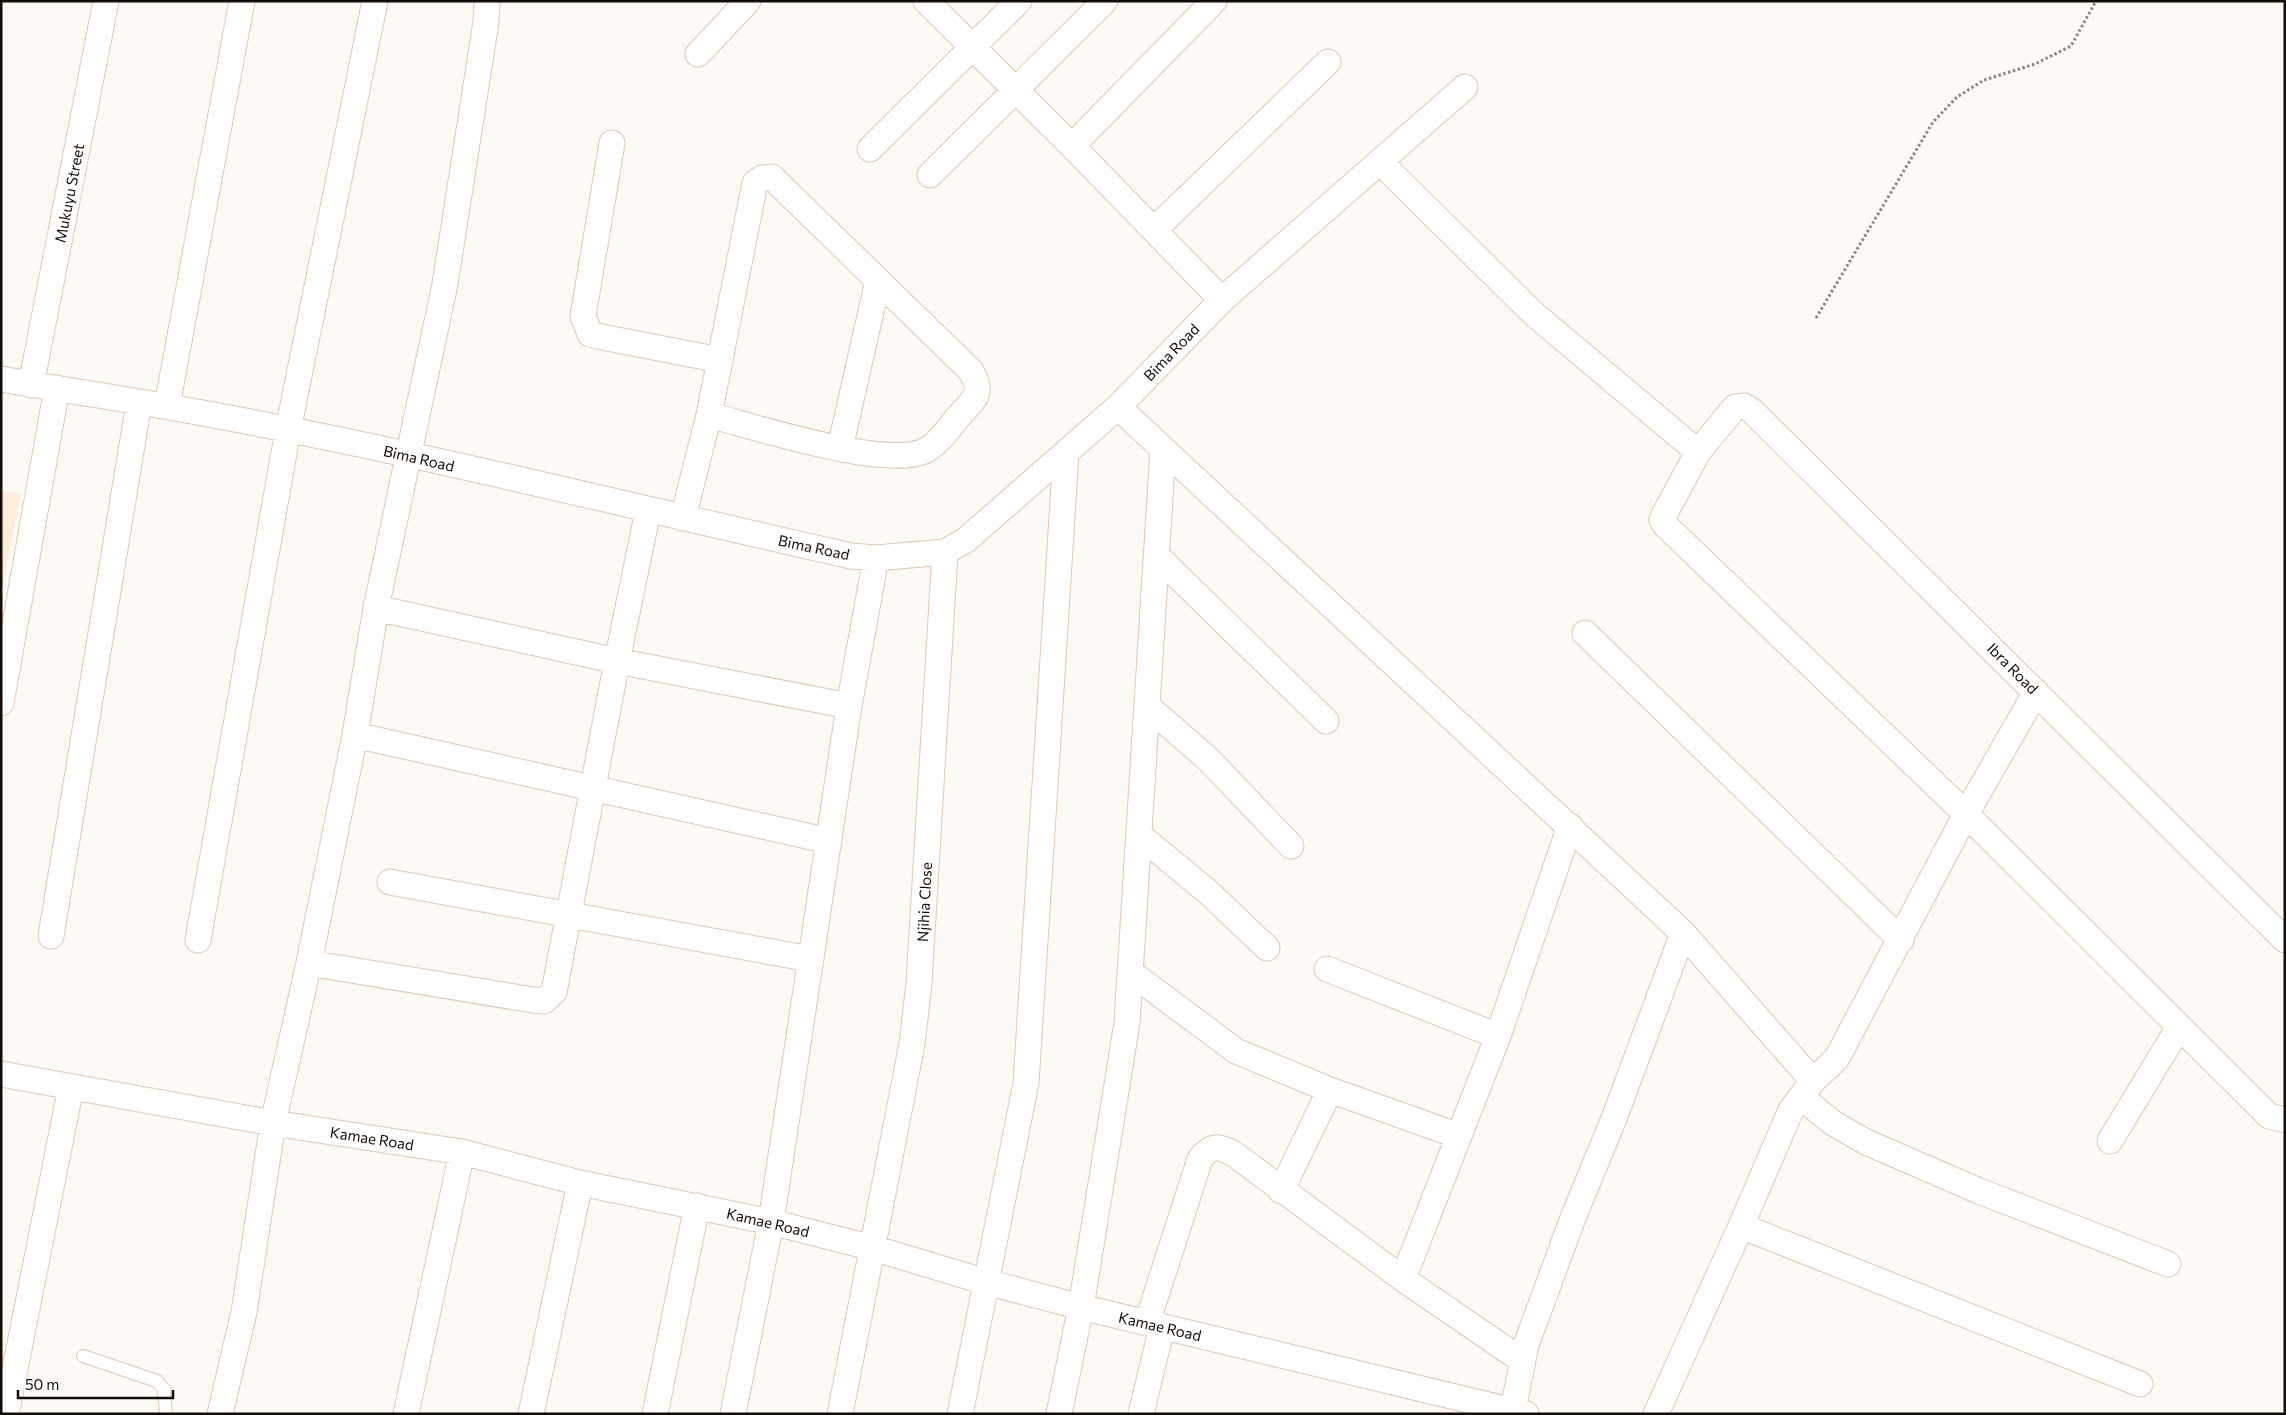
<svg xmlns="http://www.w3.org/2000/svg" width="2286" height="1415" viewBox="0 0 2286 1415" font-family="Commissioner,sans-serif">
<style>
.built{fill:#feecdc}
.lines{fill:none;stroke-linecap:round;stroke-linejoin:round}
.service-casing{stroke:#dfc8b4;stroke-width:14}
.minor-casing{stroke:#dfc8b4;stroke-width:27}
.path{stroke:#8d8782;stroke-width:3;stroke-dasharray:2.5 2.5;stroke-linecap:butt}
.service{stroke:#fff;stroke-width:12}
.minor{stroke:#fff;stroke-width:25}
.labels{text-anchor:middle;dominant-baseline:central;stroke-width:4;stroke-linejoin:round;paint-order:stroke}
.street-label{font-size:15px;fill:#140c06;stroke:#fff}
</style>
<rect width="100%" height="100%" fill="#fdf9f5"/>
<!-- built -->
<path class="built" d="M1 490 21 494 1 592Z"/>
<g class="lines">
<!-- service casing -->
<g class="service-casing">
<path id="service" d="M83 1356 157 1381 164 1389 166 1414"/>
</g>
<!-- minor casing -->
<g class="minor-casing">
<path id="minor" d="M926 1 1072 146 1222 300
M698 54 748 1
M612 143 583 316 590 334 602 337 720 360
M1072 146 1214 1
M870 149 1019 1
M1380 162 1534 314 1698 452
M930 175 1105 1
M1154 230 1328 62
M1 379C57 389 113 397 169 407 398 447 624 505 851 556L876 558 945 552 966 540 1118 407 1222 300 1465 87
M31 385 106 1
M167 406 242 1
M1118 407 1683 933 1813 1081
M840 448 878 281
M683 518 709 415 755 183 762 178 772 177 786 191 971 371C984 394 975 398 959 416 950 426 940 442 928 449 892 472 753 426 709 415
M1157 556 1326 721
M376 608 617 661 849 706
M1585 633 1901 940
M1 703 57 388
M1147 706 1209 760 1291 846
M355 735 829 841
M1139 835 1208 892 1267 948
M390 882 810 959
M51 936 139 403
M198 940 288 430 375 1
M2285 940 1751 410 1744 406 1735 407 1698 452 1664 515 1662 520 1665 525 1966 814 2269 1116 2285 1120
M309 963 533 1000 544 1001 554 992 617 661 648 511
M1327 969 1498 1036
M1130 972 1236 1051 1330 1090 1459 1136
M1 1074 273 1123 462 1152 580 1183 771 1222 873 1248 986 1282 1081 1307 1526 1414
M1801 1097 1833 1123 1866 1142 1979 1191 2168 1264
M2110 1141 2179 1027
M1281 1191 1330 1090
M1741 1226 2140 1384
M1403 1279 1498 1036 1570 826
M1147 1323 1200 1159C1212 1144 1218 1146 1234 1154L1403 1279 1523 1361
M1513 1410 1526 1345 1573 1218 1615 1116 1683 933
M6 1414 71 1087
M220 1414 244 1312 273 1123 309 963 355 735 376 608 445 284 486 22 487 1
M406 1414 462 1152
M531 1414 580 1183
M655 1414 697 1206
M733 1414 771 1222 849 706 876 558
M840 1414 912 1044 919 983 945 552
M960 1414 1026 1083 1066 454
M1059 1414 1081 1307 1127 1023 1163 449
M1141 1414 1162 1327
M1656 1414 1741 1226 1791 1110 1813 1081 1837 1058 1966 814 2036 692"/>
</g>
<!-- path -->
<path class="path" d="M1816 318 1933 122 1957 97 1984 80 2035 64 2071 46 2096 1"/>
<!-- service -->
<use href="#service" class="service"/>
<!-- minor -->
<use href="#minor" class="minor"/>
</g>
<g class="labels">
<!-- street labels -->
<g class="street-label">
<text transform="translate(69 193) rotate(-79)">Mukuyu Street</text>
<text transform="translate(1171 352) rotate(-46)">Bima Road</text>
<text transform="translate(419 458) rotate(13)">Bima Road</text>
<text transform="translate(814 547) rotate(12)">Bima Road</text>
<text transform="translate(2013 668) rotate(45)">Ibra Road</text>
<text transform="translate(924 902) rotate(-87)">Njihia Close</text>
<text transform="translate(372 1138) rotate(9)">Kamae Road</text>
<text transform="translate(768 1222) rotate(13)">Kamae Road</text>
<text transform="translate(1160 1326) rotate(13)">Kamae Road</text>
</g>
</g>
<!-- border -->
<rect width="2286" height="1415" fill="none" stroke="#140c06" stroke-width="5"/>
<!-- scale -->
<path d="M18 1390v8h155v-8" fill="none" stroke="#140c06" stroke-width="2.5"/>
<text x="25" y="1390" font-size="15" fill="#140c06" stroke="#ffffff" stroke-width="4" paint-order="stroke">50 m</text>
</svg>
